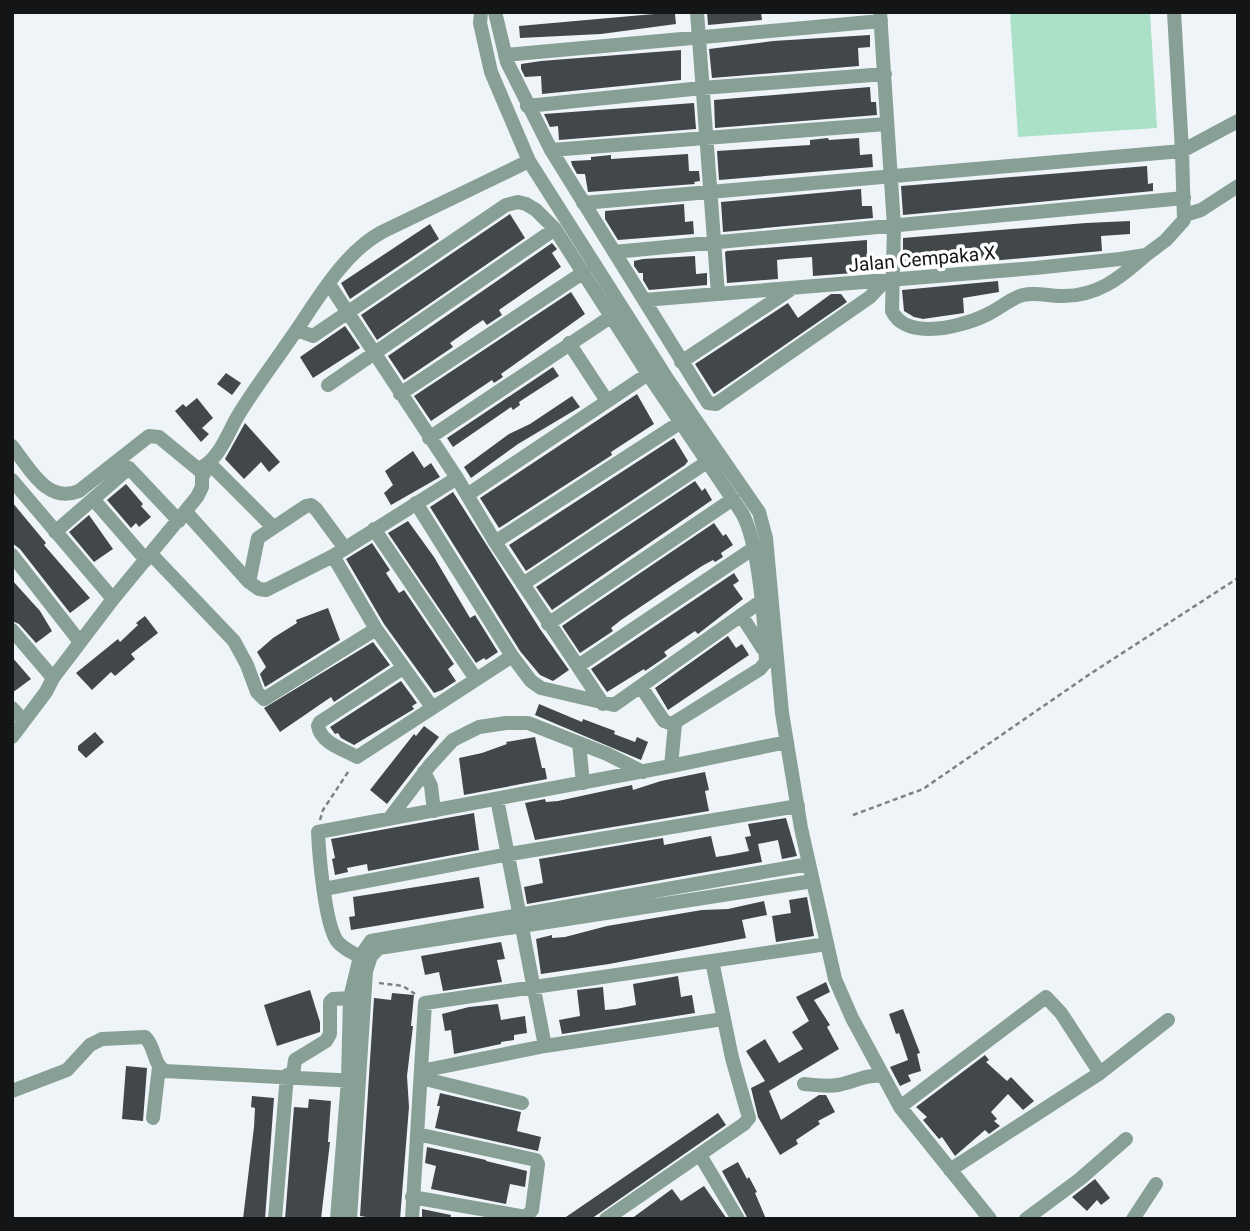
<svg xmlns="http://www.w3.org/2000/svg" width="1250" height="1231" viewBox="0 0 1250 1231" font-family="Roboto,sans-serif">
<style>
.green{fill:#abe1c6}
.building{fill:#42474a}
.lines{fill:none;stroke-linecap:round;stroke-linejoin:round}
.path{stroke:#7e8284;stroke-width:2.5;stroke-dasharray:5 3.5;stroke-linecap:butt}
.minor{stroke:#879f94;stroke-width:14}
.labels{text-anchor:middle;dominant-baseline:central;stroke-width:7;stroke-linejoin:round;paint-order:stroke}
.street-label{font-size:19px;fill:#131516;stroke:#fff}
</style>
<rect width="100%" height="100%" fill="#eef4f8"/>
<!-- green -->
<path class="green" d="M1010 12H1150L1157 128 1018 137Z"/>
<!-- building -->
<path class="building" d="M707 12H761L762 20 708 25Z
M654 14H675L676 24 601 34 520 38 519 26Z
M870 35V47L858 48 859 66 712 78 709 49 773 41Z
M681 50V80L542 94 541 76 525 77 521 69V64L541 61Z
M870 87 871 102H876L877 115 715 128 714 100Z
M694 103 696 129 559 140 558 126 550 127 544 114Z
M828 138 829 140 859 138 860 155 872 154 873 167 719 180 717 151 810 145V140Z
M688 154 689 171H699L700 181 694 182 695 184 588 192 585 174H577L572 165 571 161 591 160V157L611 155V159Z
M1147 166 1148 184 1153 183V191L903 215 901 186Z
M861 189 862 206H872L873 218 723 232 721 202Z
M684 204 685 222 693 221 694 234 618 240 605 219V211Z
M510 214 525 238 377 340 361 315Z
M1130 221V234L1101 236 1102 251 903 269V238L1086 223Z
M430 224 439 239 350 299 341 283Z
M867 240V272L813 276 812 257 785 259 777 260 778 279 727 283 725 252 727 251Z
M552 243 557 249 552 253 561 267 499 310 502 315 487 325 483 320 474 326 450 343 453 347 404 380 388 356Z
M695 256 696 274 707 273V285L649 290 643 280V273H639L634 266V261L643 259Z
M998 281 999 292 963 298 964 313 923 319 914 317 904 311 902 290Z
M571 292 585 314 501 374 503 377 494 383 492 380 431 421 414 396Z
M831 294H841L847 302 714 394 695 364 788 303 798 318Z
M345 326 360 348 313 378 300 357Z
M553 367 559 376 519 402 520 405 513 410 511 407 453 447 447 438Z
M226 373 241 383 232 395 217 384Z
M637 394 654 424 611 452 612 455 499 528 480 498Z
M572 396 580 407 518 444 471 478 464 467 509 434 530 424Z
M197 398 213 418 202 428 209 434 201 442 175 411 183 404 186 407Z
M245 423 280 462 269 472 261 462 244 479 225 459Z
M674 438 688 461 685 465 526 571 509 545Z
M413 451 424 468 431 463 440 477 391 505 384 493 393 485 385 471Z
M695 481 702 491 705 488 712 500 552 610 536 587Z
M126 484 143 504 141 506 151 517 139 527 136 523 131 528 107 500Z
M453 492 540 629 569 670 553 681 540 675 520 651 430 507Z
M12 502 46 543 44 545 90 598 70 613 20 549 12 543Z
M89 515 113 549 94 562 69 532Z
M408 521 434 557 470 618 475 615 498 652 486 660 484 658 476 663 388 533Z
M714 523 723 536 726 534 733 545 721 553 723 557 715 562 713 560 702 566 673 585 621 620 611 628 613 631 580 653 562 626Z
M372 543 390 570 386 573 399 593 404 590 454 664 448 669 456 681 442 690 434 693 384 624 346 559Z
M734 573 739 581 733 585 743 599 698 634 695 631 664 652 667 656 645 671 644 669 607 692 591 669Z
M12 580 40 611 52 631 36 643 19 624 12 621Z
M328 608 340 640 265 687 260 674 266 667 257 652 273 638 297 623 296 620Z
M145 616 158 633 131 654 135 659 115 676 111 672 92 690 76 673 118 639 120 642 138 625 136 623Z
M728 636 736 648 742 644 749 655 668 710 655 688Z
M373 642 390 665 334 702 331 697 280 732 264 708Z
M12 657 31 679 12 693Z
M401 681 417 703 412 706 414 709 354 745 341 738 338 733 335 734 330 727Z
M539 704 582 722 583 719 615 731 614 734 635 742 637 737 648 742 641 760 535 715Z
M424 726 439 737 387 804 370 790 414 734 416 736Z
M95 732 104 742 86 758 78 750V746Z
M535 737 542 768H545L547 779 464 795 459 758 482 753 507 744 506 742Z
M705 772 709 790 705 791 709 811 535 840 525 803 545 799 546 802 558 801 632 785 633 790 661 781Z
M474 813 479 850 368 871 367 864 347 868 348 872 335 875 332 859 335 858 331 839Z
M786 818 797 856 782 859 778 840 758 844 762 862 527 904 524 887 543 883 539 859 663 838 664 845 711 836 716 857 729 855 749 851 745 837 751 836 748 824Z
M479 877 484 908 351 930 349 917 355 916 353 897Z
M807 897 814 936 776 942 772 916 791 913 789 900Z
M764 901 767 915 742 920 746 938 609 964 541 974 536 939 552 935V938L565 937 607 926 702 910 728 909Z
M501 942 505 959 497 960 502 982 443 991 439 972 425 975 421 956Z
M678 976 681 997 692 995 695 1013 562 1034 559 1020 580 1016 577 990 603 987 605 1010 616 1009 636 1005 633 984Z
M826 982 830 992 814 1000 830 1025 827 1027 839 1049 769 1091 781 1120 819 1095H826L835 1112 818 1121 820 1124 796 1140 798 1144 780 1155 758 1117 751 1088 765 1081 746 1051 765 1039 779 1063 803 1049 792 1032 809 1021 796 997Z
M310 990 320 1022V1032L277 1046 264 1005Z
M392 993 414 995 411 1026H413L407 1076 409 1107 400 1219H379L360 1216 374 998 391 1000Z
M498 1004 501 1020 525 1016 527 1033 514 1035V1040L501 1042V1044L454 1054 451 1030 445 1031 442 1014 469 1007Z
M903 1009 920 1053 917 1054 921 1071 908 1075 911 1081 900 1086 890 1067 908 1060 899 1033 896 1034 889 1014Z
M985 1055 989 1060 986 1062 1007 1081 1011 1077 1034 1101 1023 1110 1008 1094 991 1112 997 1119 994 1121 1000 1126 989 1134 985 1130 955 1156 942 1137 939 1139 923 1120 927 1117 916 1107Z
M126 1066 147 1068 143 1121 122 1119Z
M440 1093 521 1112 517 1131 541 1137 538 1151 435 1128 440 1106H437Z
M252 1096 274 1098 265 1219H243L254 1127 255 1108 251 1107Z
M309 1099 331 1101 328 1142H330L321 1219H285L294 1107 308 1108Z
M718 1113 726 1125 591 1219H563Z
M427 1147 486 1160V1161L527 1171 525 1187 510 1184 506 1204 431 1189 436 1166 425 1163Z
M738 1162 747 1179 749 1177 757 1192 755 1193 766 1219H748L722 1171Z
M1095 1179 1110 1198 1101 1205 1097 1200 1087 1211 1072 1197Z
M704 1186 727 1219H631L672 1189 681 1201Z
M422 1209 451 1215 450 1219H422Z"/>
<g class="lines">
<!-- path -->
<path class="path" d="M853 815 923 789 1090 674 1238 578
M320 820 323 810 350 769
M379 983 403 986 415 994"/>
<!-- minor -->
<path class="minor" d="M481 12 480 23 491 72 529 161 668 380 759 512 766 538 782 713 801 828 835 979 852 1018 900 1107 990 1219
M495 12 507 62 551 150 708 403 716 404 870 297 885 281
M697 12 718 294
M880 12 894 226 892 311C907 342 966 326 990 313 1002 307 1011 298 1023 295 1036 292 1049 296 1061 296 1097 297 1120 278 1146 255
M1174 12 1182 151 1238 121
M505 55 881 21
M527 106 702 88 885 74
M551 150 886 124
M583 203 1182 151 1184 220 1166 240 1146 255 1120 259 1035 268 644 300
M1185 215 1201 210 1238 186
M614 252 1184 198
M329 284 457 478 495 542 603 704
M297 330 313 336 506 205 518 202 526 204 536 210 555 229 648 374 742 513C759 543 765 625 766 662L760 669 672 724 664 721 641 687
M569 343 607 401
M681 362 790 290
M328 385 555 229
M400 394 584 272
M429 438 612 316
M12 446C30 469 47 504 79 491L149 436 159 437 204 474
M209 463 273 527
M12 480 113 599
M467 495 648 374
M93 499 146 560
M416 503 512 656
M186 512 249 582
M374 529 476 679
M55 532 129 468 179 521
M495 542 681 422
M151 554 234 641 247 665 257 692 264 699 376 629
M12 555 80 642
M333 556 266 590 259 589 249 582 258 538 306 506 311 505 316 509 344 547
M523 584 707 462
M741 615 763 649
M548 624 733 499
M12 630 53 678
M578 666 754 548
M403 668 320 722 318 726C321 743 343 749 357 757L512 656 531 681 541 688 614 705 760 602
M432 707 376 629 333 556 457 478
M12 708 24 721
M12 737 46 692 53 678 113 599 197 497 202 487V467C220 458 229 430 239 414 255 388 274 363 291 338 317 301 342 254 382 232L529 161
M579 743 583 783
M671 766 675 724
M424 772 431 786 434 811
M497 799 545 1046
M389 819 430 765 453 740 479 727 506 723H528L607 754 643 772
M324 889 510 854 798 806
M360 957C352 952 343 949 337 941 325 924 319 855 318 832L671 766 787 742
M421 1071 545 1046 723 1019
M293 1075 295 1060 326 1041 330 1034V1002L333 999 350 998
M421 1078 522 1103
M804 1084C815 1085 827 1087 838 1085 855 1082 865 1074 883 1076
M12 1091 67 1070 90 1045 102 1039 145 1037C156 1047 152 1063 165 1071L357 1081
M900 1107 1046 997 1061 1013 1100 1073
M153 1118 159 1067
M700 1155 738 1219
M950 1170 1100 1073 1168 1020
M412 1197 526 1217 532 1210 538 1164 536 1160 531 1159 417 1134
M275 1219 287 1075
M337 1219 348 1080 350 998 360 957 371 941 809 864
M350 1219 366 971 371 956 379 948 813 881
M412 1219 425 1003 827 944
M606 1219 744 1124 749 1118 732 1058 712 961
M1026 1219 1080 1179 1126 1139
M1133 1219 1156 1184"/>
</g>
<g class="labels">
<!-- street labels -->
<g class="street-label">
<text transform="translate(922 259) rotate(-5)">Jalan Cempaka X</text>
</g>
</g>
<!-- border -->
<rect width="1250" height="1231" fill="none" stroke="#131516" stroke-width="28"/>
</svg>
